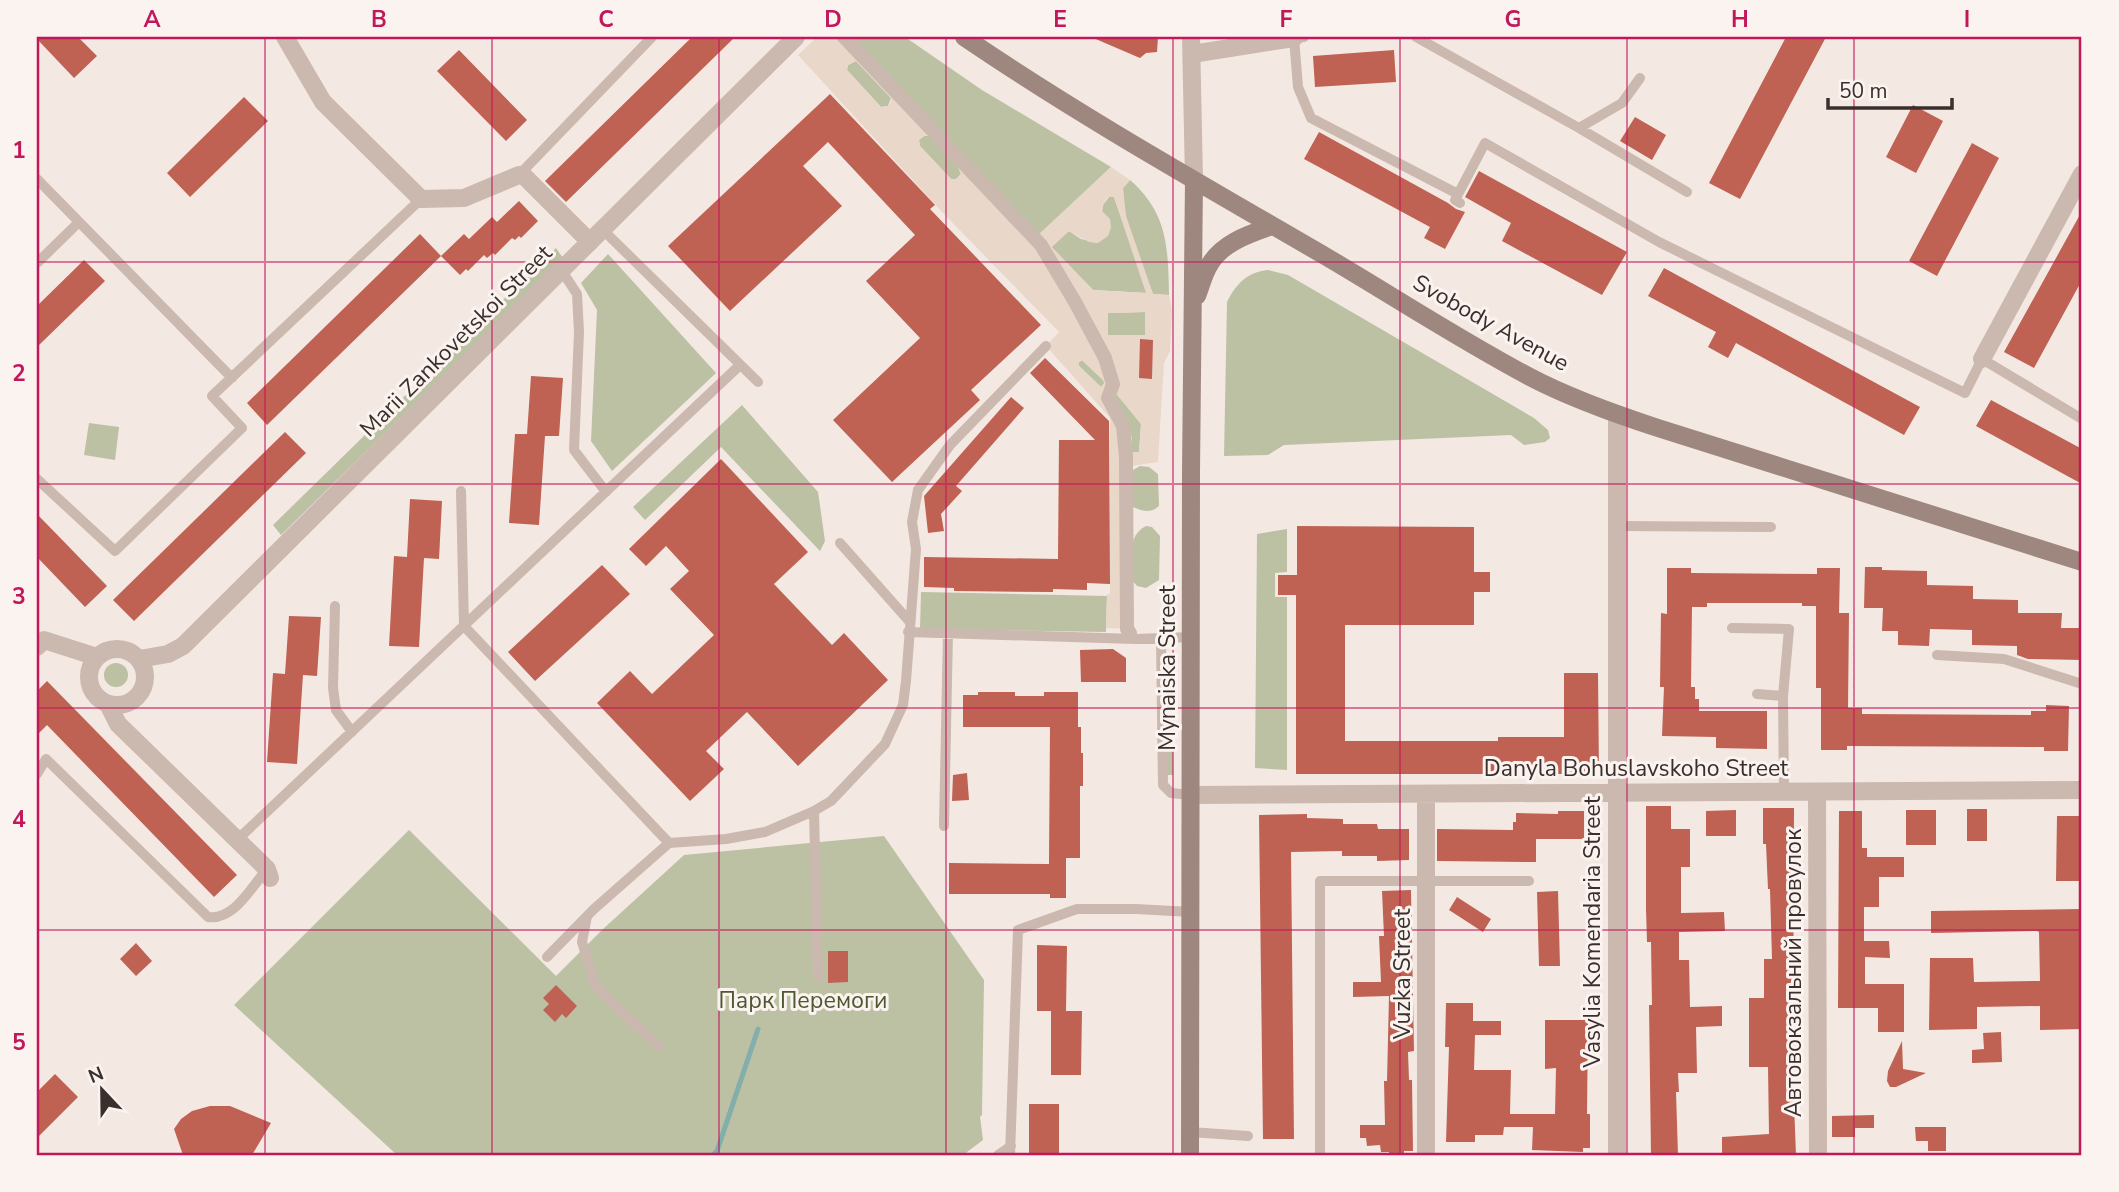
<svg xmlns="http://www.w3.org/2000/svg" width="2119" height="1192" viewBox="0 0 2119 1192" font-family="'Nunito Sans',sans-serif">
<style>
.green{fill:#bbc1a2}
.plaza{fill:#e9d8ca;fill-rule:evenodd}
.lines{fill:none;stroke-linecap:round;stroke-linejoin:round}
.stream{stroke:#82aeab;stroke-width:5}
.building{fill:#bf6153}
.service{stroke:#cbb8ae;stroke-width:10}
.pedestrian{stroke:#cbb8ae;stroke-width:14}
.minor{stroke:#cbb8ae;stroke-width:18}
.tertiary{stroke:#cbb8ae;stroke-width:18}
.secondary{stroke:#9e877f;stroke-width:18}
.grid{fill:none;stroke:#c2185b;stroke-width:2;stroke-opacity:0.55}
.labels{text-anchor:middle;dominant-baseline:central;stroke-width:6;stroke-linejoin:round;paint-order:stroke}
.street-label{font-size:23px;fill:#3a2f2c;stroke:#faf3ef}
.park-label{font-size:23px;fill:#4d5731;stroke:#faf3ef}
.neatline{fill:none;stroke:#c2185b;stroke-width:2.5}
.grid-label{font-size:23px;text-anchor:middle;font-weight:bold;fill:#c2185b}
</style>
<rect width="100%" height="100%" fill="#f3e9e2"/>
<!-- green -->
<path class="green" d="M853 37H905L982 90 1111 167 1039 235Z
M856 61 891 98 888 106 881 107 847 70 848 65Z
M924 136H929L958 167 961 174 956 179H951L920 146 919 140Z
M1130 180C1168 213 1168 248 1169 295L1153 294C1140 260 1123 225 1123 188Z
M1109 197H1114L1147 293 1093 290 1051 247 1069 231 1081 239 1098 243 1103 205Z
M556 248 563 258 281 535 273 525Z
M608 254 716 373 612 471 591 441 597 310 581 283Z
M1268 270 1288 275 1534 418 1548 430 1550 438 1545 442 1524 445 1511 435 1284 445 1268 455 1224 456 1227 302C1236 284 1247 272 1268 270Z
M1145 312V335H1108L1107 313Z
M1082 360 1103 380 1105 383 1101 387 1079 366 1078 363Z
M1117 394 1141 424 1139 452H1132L1131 437 1115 396Z
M742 405 818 492 825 541 820 551 721 447 645 520 633 507Z
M89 423 119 427 115 460 84 455Z
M1140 466 1149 467 1158 474 1159 506C1150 514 1143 511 1133 507V470Z
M1146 526 1152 527 1160 536 1159 580 1146 588 1137 586 1132 580C1132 560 1126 536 1146 526Z
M1287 529V572L1275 573V597H1287V770L1255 768 1257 534Z
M921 592 1107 596 1106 632 920 629Z
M104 675a12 12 0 1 1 24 0a12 12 0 1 1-24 0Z
M1166 664H1172L1173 775H1166Z
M409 830 556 976 602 930 684 855 884 836 984 980 982 1115 980 1117 983 1140 963 1155H397L234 1005Z"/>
<!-- plaza -->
<path class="plaza" d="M817 37H853L1039 234 1111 167 1130 180 1123 188 1126 216 1153 294 1169 295 1172 310 1170 351 1164 363 1158 462 1132 466 1129 629 1106 628 1107 594H1110V418L1046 346 1059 332 943 213 798 55ZM856 61 891 98V102L888 106 881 107 847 70 848 65ZM923 136H929L958 167 961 174 956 179H951L920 146 919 140ZM1109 197H1114L1146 293 1093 290 1052 247 1069 231 1089 242 1098 243 1108 236 1111 228 1110 219 1101 210 1106 199ZM1145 312V335H1108V313ZM1082 360 1103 380 1104 383 1101 387 1079 366 1078 362ZM1117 395 1141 424 1139 452H1132V437L1115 396Z"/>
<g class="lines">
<!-- stream -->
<path class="stream" d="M713 1155 717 1151 758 1029"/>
</g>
<!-- building -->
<path class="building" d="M37 37H78L97 56 74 78 37 39Z
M692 37H735L566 202 545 181Z
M1091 37H1158L1157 52 1146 53 1140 58Z
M1786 37H1826L1740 199 1709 183Z
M459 50 527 120 506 141 437 71Z
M1394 50 1396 82 1315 87 1313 56Z
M830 94 935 205 930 209 1041 325 971 390 980 400 892 482 833 420 920 338 866 281 915 235 828 142 803 166 842 206 730 311 668 246Z
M244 97 268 121 190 197 167 173Z
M1913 105 1943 121 1916 173 1886 157Z
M1635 117 1666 135 1652 160 1620 141Z
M1319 132 1448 203 1456 209 1465 212 1445 249 1424 238 1430 227 1304 159Z
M1972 143 1999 158 1937 276 1909 261Z
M1479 171 1627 252 1602 295 1502 241 1511 223 1465 197Z
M519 201 538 221 521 238 519 236 515 240 512 238 495 255 493 253 487 258 484 255 468 271 466 269 460 275 441 256 464 234 469 239 492 217 497 222Z
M2082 211V280L2034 368 2004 352Z
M420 234 441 256 267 425 247 403Z
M84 260 105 281 37 347V306Z
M1664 268 1920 407 1904 435 1736 343 1728 358 1708 347 1716 332 1648 296Z
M1140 339 1153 340 1152 379 1139 378Z
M1045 358 1109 421 1110 584 1087 583V590L1053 589V592L954 591V588L924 587V557L1058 559 1059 440H1095L1030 373Z
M531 376 563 378 559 436H545L539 525 509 523 515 434H527Z
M1011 397 1024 408 956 486 962 491 941 514 944 531 928 533 924 496Z
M1991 400 2082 449V484L1976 426Z
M285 432 306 453 134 621 113 600Z
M721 459 808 552 774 584 832 645 844 633 888 680 798 766 747 712 706 751 724 769 690 801 597 703 630 671 652 694 714 635 670 589 689 571 666 546 646 566 629 549Z
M410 499 442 501 439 559 424 558 419 647 389 646 394 556 407 557Z
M37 514 107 586 85 607 37 557Z
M1297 526 1474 527V572H1490V592H1474V625H1345V741H1498V737H1564V673H1598L1599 774H1296V595H1278V575H1297Z
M602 565 630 594 535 681 508 652Z
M1865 567H1882V570L1927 571V585L1973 586V599L2018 600V613H2062L2061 628H2082V660L2028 659 2017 655V646L1972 645V630L1930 629 1929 646 1898 645V631H1882L1883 608H1864Z
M1667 568H1691V573L1817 574V568H1840L1839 613H1849L1848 708H1862V714L2031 715V711H2046V705L2069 706 2068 751H2044V747L1847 746V750H1821V688H1816V606H1802V603H1707V607H1692L1691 687H1695V699H1699V711H1767V749L1716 748V737L1662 736 1664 687H1660L1661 613 1667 614Z
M289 616 321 617 317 676 303 675 297 764 267 762 273 673 285 674Z
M1113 649 1126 658V682H1081L1080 650Z
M47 681 237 875 214 897 47 725 37 735V691Z
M978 692H1015V696H1044V692H1078V727H1081V753H1083V786H1080V858H1066V898H1050V894H949V863L1049 864 1050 727H963V695H978Z
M967 773 969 800 952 801 953 775Z
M1646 806H1671V829H1690V867H1681V913L1724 912 1725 931 1679 932V960H1689L1690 1007 1722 1006V1026L1696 1027 1697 1073H1678L1679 1092H1676L1678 1155H1651L1649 1005H1652L1651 942H1647L1646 909Z
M1763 808H1794L1793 1077 1796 1155H1722V1137L1769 1134 1768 1067H1749V998H1764V959H1772L1770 889H1768L1766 844H1763Z
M1967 809H1987V841H1967Z
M1736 810V836H1706V811Z
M1906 810H1936V845H1906Z
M1558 811H1584V839H1536V862L1437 861V829L1513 830V822H1516V813L1558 814Z
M1839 811H1862V848H1867V857H1904V877H1879V907H1864V941H1889L1890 958 1865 957V984H1904V1032H1878V1008H1838Z
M1307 814V818L1343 819V824H1377L1378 829H1409V860L1377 861V856H1342V851L1291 852 1294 1139H1263L1259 815Z
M2057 816H2082V881H2056Z
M1411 890 1414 1051 1408 1052 1409 1080H1412L1413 1151H1404V1155H1389V1152H1381L1380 1145 1367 1146 1366 1138H1360V1125H1385L1384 1081H1387L1389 996 1353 997V982H1381L1379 936H1384L1382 891Z
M1558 891 1560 966H1539L1537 892Z
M1457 897 1491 919 1483 932 1449 910Z
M2082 909V1029L2040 1030V1006L1977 1007V1029L1929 1030 1930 958H1973L1974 982 2040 981 2039 932 2037 931 1931 933V911Z
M136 943 152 961 136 976 120 959Z
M1037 945 1067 946 1066 1011H1082L1081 1075H1051V1011H1037Z
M828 951H848V982L828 983Z
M556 985 577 1006 566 1018 562 1014 555 1022 543 1010 549 1004 543 998Z
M1446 1003H1473V1021H1501V1035H1475L1474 1070H1511L1510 1114H1555L1556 1068 1545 1069V1020H1588L1587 1114H1590V1148H1583V1152L1532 1150 1533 1127H1504L1503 1135H1475V1142H1446L1449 1047H1445Z
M2001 1032 2002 1062 1972 1063V1050L1984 1049 1983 1033Z
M1902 1041 1903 1069 1926 1073 1896 1087H1890L1887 1081 1888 1071Z
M55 1074 78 1097 37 1138V1092Z
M1029 1104H1059V1155H1029Z
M210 1106H230L271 1123 252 1155H183L174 1129 181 1119 192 1111Z
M1874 1115V1128H1855V1137H1832V1116Z
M1915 1127H1946V1151H1928V1141H1916Z"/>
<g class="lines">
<!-- service -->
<path class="service" d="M1304 37 1294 38 1298 87 1311 118 1458 194
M1416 37 1579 128 1687 192
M1579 128 1622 103 1640 78
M519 175 652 37
M37 179 232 378
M1460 203 1455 200 1485 143 1659 242 1965 393 1982 359 2082 419
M603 230 758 382
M37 263 79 222
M562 271 577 294 579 332 574 450 606 492
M37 479 115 551 242 428 212 396 421 199
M461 491 464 626 669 843
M1617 526 1771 527
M840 543 909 621
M335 606 333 688 336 710 352 732
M1732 628 1789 629 1783 696 1784 792
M908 632 1135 639 1191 637
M1161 638 1163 785 1171 793 1191 795
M1937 655 2004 659 2082 684
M1757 694 1783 696
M37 774 46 759 208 917C234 921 252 886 267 869
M814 811 818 977
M944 826 948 633
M237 840 740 365
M587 916 582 942 596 987 659 1047
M547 957 594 909 669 843 726 839 765 832 814 811 831 801 885 744 903 705 906 681 916 549 912 522 918 490 950 445 1046 346
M1190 1132 1248 1136
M998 1155 1011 1146
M1010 1155 1018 930 1077 909H1136L1191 912
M1320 1155V881H1529"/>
<!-- pedestrian -->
<path class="pedestrian" d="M844 37 1041 245 1075 302 1105 358 1113 384 1108 398 1123 426 1126 456 1127 629 1130 633"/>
<!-- minor -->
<path class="minor" d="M285 37 323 102 421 199 464 198 519 175 524 176 590 242
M1192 54 1294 38 1293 37
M1982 359 2082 174
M1617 414V1155
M108 704 118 724 267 869 270 878
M1817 792 1818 1155
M1426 794V1155
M1191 795 2082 790"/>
<!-- tertiary -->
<path class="tertiary" d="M1191 37 1194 180
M37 647 44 640 97 657
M89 677a28 28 0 1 1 56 0a28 28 0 1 1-56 0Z
M139 659 168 654 183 646 796 37"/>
<!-- secondary -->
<path class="secondary" d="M964 37C1080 116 1203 185 1325 256 1393 296 1460 340 1530 377 1570 398 1615 414 1658 428L2082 562
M1197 296C1201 286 1204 273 1210 264 1223 242 1250 234 1272 226
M1190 1155 1191 471 1194 180"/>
</g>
<!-- grid -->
<path class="grid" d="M265 37V1155M492 37V1155M719 37V1155M946 37V1155M1173 37V1155M1400 37V1155M1627 37V1155M1854 37V1155M37 262H2082M37 484H2082M37 708H2082M37 930H2082"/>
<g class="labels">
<!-- street labels -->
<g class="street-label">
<text transform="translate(1491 323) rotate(29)">Svobody Avenue</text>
<text transform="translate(456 341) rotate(-45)">Marii Zankovetskoi Street</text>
<text transform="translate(1167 668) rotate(-90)">Mynaiska Street</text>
<text x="1636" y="768">Danyla Bohuslavskoho Street</text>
<text transform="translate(1592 932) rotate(-90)">Vasylia Komendaria Street</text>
<text transform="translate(1793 973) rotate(-90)">Автовокзальний провулок</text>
<text transform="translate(1402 974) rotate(-90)">Vuzka Street</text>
</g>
<!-- park labels -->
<g class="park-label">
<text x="803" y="1000">Парк Перемоги</text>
</g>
</g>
<!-- border -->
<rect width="2119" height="1192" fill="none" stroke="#faf3ef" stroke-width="77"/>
<!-- north arrow -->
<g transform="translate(102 1090) rotate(338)" stroke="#faf3ef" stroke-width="5" paint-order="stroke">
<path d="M0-5L12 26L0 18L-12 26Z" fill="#3a2f2c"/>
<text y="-10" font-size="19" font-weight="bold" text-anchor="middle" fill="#3a2f2c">N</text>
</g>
<!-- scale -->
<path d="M1828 98v10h124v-10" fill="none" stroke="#3a2f2c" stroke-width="3.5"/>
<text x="1839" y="98" font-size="21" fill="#3a2f2c" stroke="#faf3ef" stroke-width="5" paint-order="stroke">50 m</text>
<rect x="38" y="38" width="2042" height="1116" class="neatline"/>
<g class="grid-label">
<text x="152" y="27">A</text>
<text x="379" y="27">B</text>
<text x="606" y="27">C</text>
<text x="833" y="27">D</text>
<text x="1060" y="27">E</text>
<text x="1286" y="27">F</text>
<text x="1513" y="27">G</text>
<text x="1740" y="27">H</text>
<text x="1967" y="27">I</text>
<text x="19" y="158">1</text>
<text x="19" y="381">2</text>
<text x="19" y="604">3</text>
<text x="19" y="827">4</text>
<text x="19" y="1050">5</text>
</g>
</svg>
